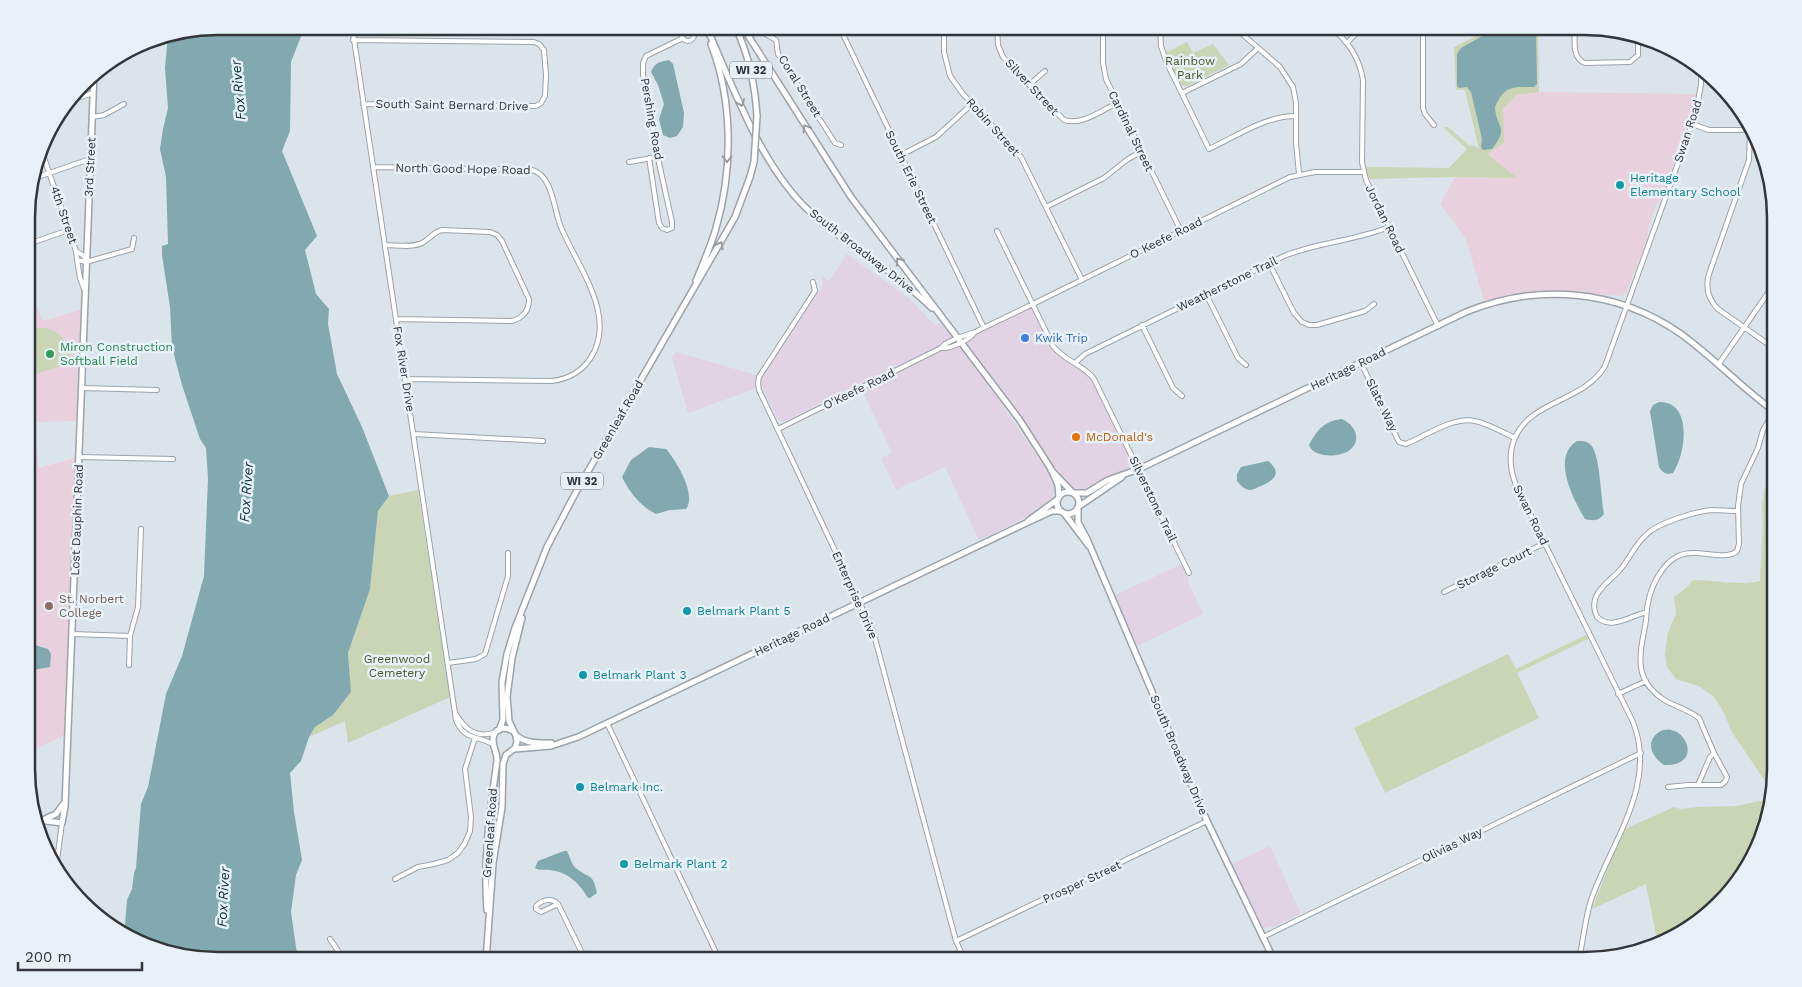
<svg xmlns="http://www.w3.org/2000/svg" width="1802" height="987" viewBox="0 0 1802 987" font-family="'Work Sans',sans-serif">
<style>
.commercial{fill:#e1d2e4}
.education{fill:#e8d0dc}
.green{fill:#cad5b5}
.water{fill:#81a9af}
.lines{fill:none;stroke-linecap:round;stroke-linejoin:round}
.minor-casing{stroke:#9ba2aa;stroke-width:6}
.major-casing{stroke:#9ba2aa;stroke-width:8}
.minor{stroke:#fff;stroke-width:4}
.major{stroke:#fff;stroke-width:5}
.major-bridge-casing{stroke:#9ba2aa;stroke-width:8;stroke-linecap:butt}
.major-bridge{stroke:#fff;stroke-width:5}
.oneway{stroke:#999a9c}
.culture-dot{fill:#0f9aa8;stroke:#e8f0f8;stroke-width:2}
.shop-dot{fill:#3f7fe0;stroke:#e8f0f8;stroke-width:2}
.leisure-dot{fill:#2e9e5b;stroke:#e8f0f8;stroke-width:2}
.food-dot{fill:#e8710a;stroke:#e8f0f8;stroke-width:2}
.education-dot{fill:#8d6e63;stroke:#e8f0f8;stroke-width:2}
.labels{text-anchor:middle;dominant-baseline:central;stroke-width:5;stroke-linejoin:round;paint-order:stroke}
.shield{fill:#e8f0f8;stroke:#696e72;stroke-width:1}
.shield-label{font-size:11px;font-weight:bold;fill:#333639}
.park-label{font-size:12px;fill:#485725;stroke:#e8f0f8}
.street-label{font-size:12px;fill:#333639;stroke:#e8f0f8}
.culture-label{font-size:12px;fill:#0d838f;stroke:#e8f0f8;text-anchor:start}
.shop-label{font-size:12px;fill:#366cbe;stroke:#e8f0f8;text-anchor:start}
.leisure-label{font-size:12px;fill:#27864d;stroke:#e8f0f8;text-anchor:start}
.food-label{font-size:12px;fill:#c56008;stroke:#e8f0f8;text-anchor:start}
.education-label{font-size:12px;fill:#785e54;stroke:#e8f0f8;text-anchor:start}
.water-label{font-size:14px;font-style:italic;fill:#083237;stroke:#e8f0f8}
.rim{fill:none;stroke:#333639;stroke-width:2.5}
</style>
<rect width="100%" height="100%" fill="#dbe3eb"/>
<!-- commercial -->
<path class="commercial" d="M847 254 909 298 935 325 940 322 991 388 1056 484 1057 495 1053 499 1030 515 979 540 945 467 896 490 881 458 892 453 859 384 783 422 778 419 762 386 688 413 672 358 676 352 763 377 821 288 823 283 821 276 829 281Z
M1033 304 1057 351 1090 374 1122 435 1131 461 1129 468 1107 477 1089 489 1077 490 1069 486 1051 469 1033 440 959 340 976 336 984 329Z
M1184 563 1189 573 1188 582 1203 614 1133 648 1111 597Z
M1270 846 1301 914 1276 926 1264 928 1260 925 1232 864Z"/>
<!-- education -->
<path class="education" d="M1539 92 1696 94 1693 109 1661 199 1656 205 1648 228 1647 241 1626 293 1621 296 1551 291 1511 294 1484 301 1466 239 1440 204 1455 177 1516 178 1487 154 1504 143 1502 109 1516 95Z
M30 290 43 321 80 310 77 421 34 422 39 468 75 458 64 735 28 753V291Z"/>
<!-- green -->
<path class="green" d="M1496 26H1523V28H1538L1539 92 1516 95 1503 109 1504 143 1487 154 1517 178 1455 177 1369 179 1366 167 1449 168 1467 149 1444 128 1445 127H1448L1470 146 1473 145 1479 149 1465 90H1456L1454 47Z
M1187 42 1193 53 1213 44 1229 65 1187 86 1181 85 1165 53Z
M46 328C63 333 72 346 71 363L35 374 31 372 28 362V331L38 328Z
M1775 470V781L1770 800 1767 784 1732 732 1723 711 1714 697 1699 686 1676 679 1667 667 1665 654 1668 633 1676 614 1674 597 1686 588 1693 580C1716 580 1737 586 1760 581L1763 525 1762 506 1764 490Z
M418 490 450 697 348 743 345 721 309 737 315 727 333 715 351 692 348 653 370 589 378 511 389 496Z
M1586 635 1588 639 1517 673 1539 718 1385 793 1354 728 1508 654 1516 669Z
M1759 801H1769L1750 864 1690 929 1658 944 1646 884 1592 909 1623 830 1674 807 1680 809 1698 807 1737 806Z"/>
<!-- water -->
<path class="water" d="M218 26H305L291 62 290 131 282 151 317 236 305 250 316 294 329 309 328 324 337 374 362 427 389 496 378 511 370 589 348 653 351 692 333 715 315 727 309 737 301 761 290 773 294 812 302 860 296 875 291 912 298 961H218L169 954 124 936 127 900 132 889 134 873 136 868 141 804 148 787 166 694 182 656 204 576 208 478 206 448 200 439 182 385 172 347 170 307 162 255V246L168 244 166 177 160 149 163 129 168 108 165 68 168 36Z
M1500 26H1519L1523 31H1533L1536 34 1537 84 1534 87C1512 87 1505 85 1495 107 1496 129 1510 126 1492 149L1483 150 1481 147 1482 139 1471 92 1467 87 1459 88 1457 86V54L1461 48Z
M669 60 673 64 684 113 683 127 677 136 670 138 663 135 659 119 664 104 658 85 651 72C655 62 660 62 669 60Z
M1659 402C1693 401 1686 454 1673 473 1666 475 1663 473 1659 467L1650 411 1653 405Z
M1342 419C1353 424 1362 437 1352 448 1343 458 1314 459 1309 445 1317 430 1324 421 1342 419Z
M1577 441C1583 441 1587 441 1591 445 1600 455 1601 499 1604 514 1598 521 1594 521 1585 519 1573 499 1551 457 1577 441Z
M649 447 666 449C676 460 697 495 686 509L670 510 656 514C640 506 630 493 622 477L631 460Z
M1268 461C1283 473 1274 480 1261 486 1258 487 1253 490 1250 490 1244 490 1240 484 1237 481V474L1241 467Z
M28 643 48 649 51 654 50 667 28 671Z
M1663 730C1666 730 1669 729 1671 730 1684 732 1694 751 1683 760 1678 765 1670 765 1664 765 1649 755 1645 738 1663 730Z
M564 851H567C570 857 572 866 577 869 590 879 593 873 597 893L590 898H588C579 883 568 872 550 870 544 869 540 871 535 868L538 861Z"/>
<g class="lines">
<!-- minor casing -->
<g class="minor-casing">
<path id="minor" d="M352 26 456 720C464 741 479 735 494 745
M761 26 767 35 776 40 778 54 835 143 841 145
M839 26 984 328
M944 26V52L950 76 963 94 1021 157 1082 280
M997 26 998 45 1003 57 1064 120C1081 126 1101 111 1117 103
M1103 26V63L1106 79 1181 231
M1160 26 1161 46 1166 61 1209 149C1237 136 1265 116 1296 116
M1233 26 1280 67 1293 87 1296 103V143L1299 174
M1330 26C1348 42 1359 56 1363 80L1362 162 1366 180 1438 326
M1423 26V108L1425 114 1434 125
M1575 26C1575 39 1571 58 1585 63L1630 62 1638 55V35
M682 35a6 6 0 1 1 12 0a6 6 0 1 1-12 0Z
M353 40 534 42 539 44 544 50 546 75 545 96 541 103 536 106 363 104
M1348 42 1363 26
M1029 85 1045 71
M1182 93 1241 64 1258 48
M72 100 93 93
M92 117 104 115 124 104
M1692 124 1709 130H1751
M1750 130 1749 160 1709 274C1705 288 1708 299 1718 309L1775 349
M41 149 76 251 77 260 86 262 132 249 134 238
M901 155 936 137 972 104
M649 158 659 223 662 228 667 230 672 228V222L659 163 643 76V63L646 56 683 38
M629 162 658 157
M373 167 532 170C552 175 554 208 560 225 576 265 619 316 590 359 581 372 568 379 552 381L405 379
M32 179 90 159
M1046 207 1104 178 1128 159 1141 152
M997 231 1053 346C1064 361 1083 364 1094 379L1189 573
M28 244 69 230
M385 245C396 245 412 248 422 243 430 239 433 232 442 230L490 232 497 235 502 241 529 299C529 311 523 318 512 321L396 319
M76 251 84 256 86 262
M77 260 80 278 84 289
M1269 263 1294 313 1302 322 1309 325H1317L1365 311 1374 304
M813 282 815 291 759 377 758 383 759 390 873 631 956 941 965 961
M1206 294 1238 358 1246 365
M1142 325 1173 388 1182 396
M941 348C951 349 970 340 975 332
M1075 363 1085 354 1284 256C1318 242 1355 241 1389 227
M1361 363 1399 442 1406 444C1425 436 1454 416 1475 421 1489 424 1502 432 1515 438
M1718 365 1775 283
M82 388 157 390
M778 429 941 348 945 344 957 338 975 332 1033 304 1290 177 1315 172H1364
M414 434 543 441
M79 457 173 459
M1444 592 1545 543
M1647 612C1632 615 1611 631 1597 617 1587 596 1605 585 1618 572 1629 561 1634 545 1646 535 1657 523 1694 512 1711 510 1720 510 1729 511 1738 511
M73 634 130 636 138 607 141 529
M448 663 476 659 485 654 508 576V553
M129 665 130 636
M1618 694 1646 681
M456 714C465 730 477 739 496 732
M607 723 720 961
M1698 785 1710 757 1714 753
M1668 787 1688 785H1721L1725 782 1727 777 1714 753 1699 718C1679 703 1663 707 1646 682 1636 666 1642 643 1645 626 1647 618 1646 610 1648 603 1651 586 1662 564 1678 556 1697 547 1725 562 1737 551L1739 544 1738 506 1741 484 1758 448 1763 430 1774 412
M56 868 62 823
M395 879 418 867 434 864 448 860 458 853 465 843 470 831 471 817 465 769 475 738
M558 904 541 912 536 909V906C542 900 551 897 558 904L586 961
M1263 937 1641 753
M330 939 345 961
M956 941 1207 821
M1579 960C1583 941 1585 919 1591 900 1611 842 1658 785 1633 722L1516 485C1510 470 1508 456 1514 440 1530 399 1583 403 1605 366L1696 113 1701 84V72
M479 961 486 959 498 961
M574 961 584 956"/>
</g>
<!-- major casing -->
<g class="major-casing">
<path id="major" d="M706 26C732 84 759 161 804 206 829 231 860 250 888 271 904 282 918 295 932 308
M735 26C749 55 755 84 757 116
M742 26 851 197 1019 419 1051 469 1058 485 1059 497
M696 281C703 263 711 246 716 228 733 170 733 101 711 44
M1051 470 1072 492
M1057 503a11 11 0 1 1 22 0a11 11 0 1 1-22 0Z
M1073 493H1087L1108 480 1139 469 1466 312C1537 283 1617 289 1681 334 1714 358 1742 388 1775 412
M1078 507 1122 477
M1078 509V522L1087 539 1207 821 1274 960
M1064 513 1089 546
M1028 521 1058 499
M499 730 503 720 502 682 507 654 515 628 547 547 576 492 735 217 750 177 754 162
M517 736C527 744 539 743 551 743
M514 749 551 746 578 737 1026 523 1052 511H1061
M45 819 56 814 64 803
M38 820 62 823 65 806 94 73
M487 910C483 860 490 810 497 761 498 752 490 744 494 735 497 727 506 727 513 731
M486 961 493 863 502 807 503 764 506 755 515 748 517 742 516 736 509 721 507 697 512 658 522 618"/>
</g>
<!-- minor -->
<use href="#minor" class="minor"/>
<!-- major -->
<use href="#major" class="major"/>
<!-- major-bridge casing -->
<g class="major-bridge-casing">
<path id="major-bridge" d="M754 162 757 116"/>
</g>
<!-- major-bridge -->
<use href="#major-bridge" class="major-bridge"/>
</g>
<!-- one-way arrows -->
<defs><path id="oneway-chevron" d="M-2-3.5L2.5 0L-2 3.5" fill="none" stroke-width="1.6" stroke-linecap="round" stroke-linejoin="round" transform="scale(1.25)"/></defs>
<g class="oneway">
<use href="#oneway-chevron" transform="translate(741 103) rotate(66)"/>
<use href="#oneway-chevron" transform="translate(806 128) rotate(-122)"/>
<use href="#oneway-chevron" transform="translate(727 159) rotate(92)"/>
<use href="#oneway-chevron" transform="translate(720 245) rotate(-60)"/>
<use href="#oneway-chevron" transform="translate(899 261) rotate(-128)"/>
</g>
<!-- markers -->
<g class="culture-dot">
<circle cx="1620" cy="185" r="5"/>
<circle cx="687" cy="611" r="5"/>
<circle cx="583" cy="675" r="5"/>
<circle cx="580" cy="787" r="5"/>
<circle cx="624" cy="864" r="5"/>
</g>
<circle class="shop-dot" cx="1025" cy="338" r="5"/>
<circle class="leisure-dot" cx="50" cy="354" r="5"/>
<circle class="food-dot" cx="1076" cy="437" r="5"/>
<circle class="education-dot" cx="49" cy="606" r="5"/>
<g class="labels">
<!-- shield labels -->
<g class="shield">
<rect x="730" y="61.5" width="42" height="17" rx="4"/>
<rect x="561" y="472.5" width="42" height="17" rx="4"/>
</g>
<g class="shield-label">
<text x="751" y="70">WI 32</text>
<text x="582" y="481">WI 32</text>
</g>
<!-- park labels -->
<g class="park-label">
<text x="1190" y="61">Rainbow<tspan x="1190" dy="14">Park</tspan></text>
<text x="397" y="659">Greenwood<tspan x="397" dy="14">Cemetery</tspan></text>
</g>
<!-- street labels -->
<g class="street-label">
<text transform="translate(800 86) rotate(58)">Coral Street</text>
<text transform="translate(1032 87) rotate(47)">Silver Street</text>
<text transform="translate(452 105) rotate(1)">South Saint Bernard Drive</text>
<text transform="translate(652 119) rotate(80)">Pershing Road</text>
<text transform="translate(993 127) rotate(48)">Robin Street</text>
<text transform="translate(1131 131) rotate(64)">Cardinal Street</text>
<text transform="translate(1688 131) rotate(-72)">Swan Road</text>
<text transform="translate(90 167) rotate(-87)">3rd Street</text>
<text transform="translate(463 169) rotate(1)">North Good Hope Road</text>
<text transform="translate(911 177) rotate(64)">South Erie Street</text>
<text transform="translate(64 215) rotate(71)">4th Street</text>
<text transform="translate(1385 219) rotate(64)">Jordan Road</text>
<text transform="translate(1166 238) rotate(-26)">O Keefe Road</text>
<text transform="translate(862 251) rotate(38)">South Broadway Drive</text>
<text transform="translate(1227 284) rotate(-26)">Weatherstone Trail</text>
<text transform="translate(404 369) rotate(81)">Fox River Drive</text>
<text transform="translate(1348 369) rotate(-26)">Heritage Road</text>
<text transform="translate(859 389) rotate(-26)">O'Keefe Road</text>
<text transform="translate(1382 405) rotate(64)">Slate Way</text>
<text transform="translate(618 420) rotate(-60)">Greenleaf Road</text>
<text transform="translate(1153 499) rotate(64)">Silverstone Trail</text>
<text transform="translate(1531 515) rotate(64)">Swan Road</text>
<text transform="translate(77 520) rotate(-88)">Lost Dauphin Road</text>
<text transform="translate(1494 568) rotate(-26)">Storage Court</text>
<text transform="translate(855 595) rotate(66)">Enterprise Drive</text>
<text transform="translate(792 635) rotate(-26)">Heritage Road</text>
<text transform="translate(1179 755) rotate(67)">South Broadway Drive</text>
<text transform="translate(490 833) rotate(-86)">Greenleaf Road</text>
<text transform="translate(1452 845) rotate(-26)">Olivias Way</text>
<text transform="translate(1082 882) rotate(-25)">Prosper Street</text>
</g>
<!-- culture labels -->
<g class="culture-label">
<text x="1630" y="178">Heritage<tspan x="1630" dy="14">Elementary School</tspan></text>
<text x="697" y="611">Belmark Plant 5</text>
<text x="593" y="675">Belmark Plant 3</text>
<text x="590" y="787">Belmark Inc.</text>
<text x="634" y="864">Belmark Plant 2</text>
</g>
<!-- shop labels -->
<g class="shop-label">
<text x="1035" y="338">Kwik Trip</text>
</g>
<!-- leisure labels -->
<g class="leisure-label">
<text x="60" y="347">Miron Construction<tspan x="60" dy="14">Softball Field</tspan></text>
</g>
<!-- food labels -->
<g class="food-label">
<text x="1086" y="437">McDonald's</text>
</g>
<!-- education labels -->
<g class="education-label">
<text x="59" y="599">St. Norbert<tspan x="59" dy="14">College</tspan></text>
</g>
<!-- water labels -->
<g class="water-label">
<text transform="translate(238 90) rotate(-95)">Fox River</text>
<text transform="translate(246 492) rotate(-86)">Fox River</text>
<text transform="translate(223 897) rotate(-87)">Fox River</text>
</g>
</g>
<!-- crop -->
<path d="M0 0H1802V987H0ZM218 35H1584A183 183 0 0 1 1767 218V769A183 183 0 0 1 1584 952H218A183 183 0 0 1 35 769V218A183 183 0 0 1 218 35Z" fill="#e8f0f8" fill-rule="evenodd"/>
<path class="rim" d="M218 35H1584A183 183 0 0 1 1767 218V769A183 183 0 0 1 1584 952H218A183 183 0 0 1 35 769V218A183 183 0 0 1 218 35Z"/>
<!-- scale -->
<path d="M18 962v8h124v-8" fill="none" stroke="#333639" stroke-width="2.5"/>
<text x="25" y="962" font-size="15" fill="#333639" stroke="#e8f0f8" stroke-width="4" paint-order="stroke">200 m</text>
</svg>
